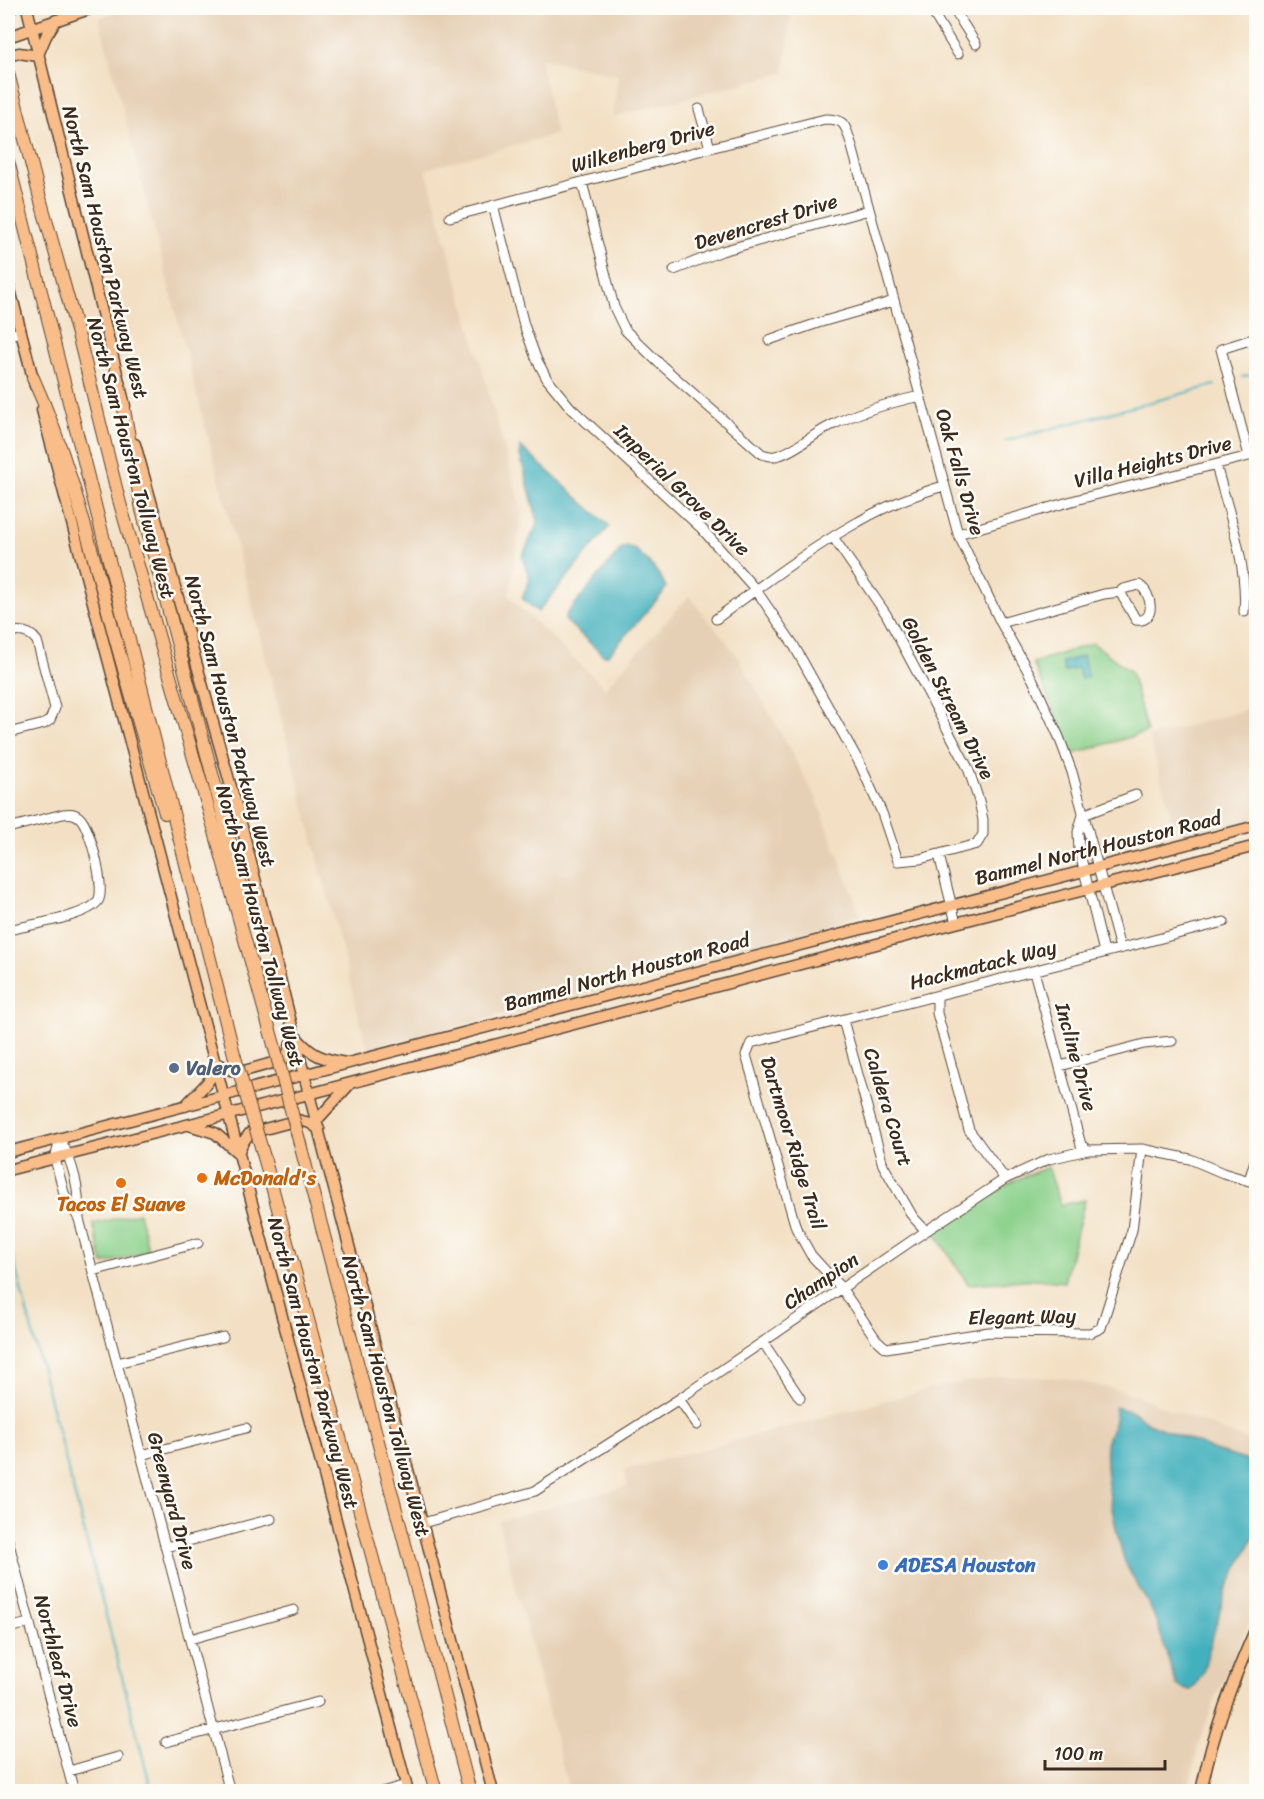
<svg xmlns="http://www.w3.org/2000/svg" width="1264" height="1799" viewBox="0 0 1264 1799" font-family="Sriracha,sans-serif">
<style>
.built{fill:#e6d0b5}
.green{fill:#8ad08a;stroke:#627d54;stroke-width:1.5}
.water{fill:#42b0bd;stroke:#3e6d6e;stroke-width:1.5}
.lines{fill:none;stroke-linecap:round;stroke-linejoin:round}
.stream{stroke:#42b0bd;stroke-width:2}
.minor-casing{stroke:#574537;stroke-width:11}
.major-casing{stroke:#574537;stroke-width:13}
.highway-casing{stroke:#574537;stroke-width:14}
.minor{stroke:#fff;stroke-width:9}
.major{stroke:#f8bd89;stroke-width:10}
.highway{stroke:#f8bd89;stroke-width:12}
.highway-bridge-casing{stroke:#574537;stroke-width:14;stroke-linecap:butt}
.highway-bridge{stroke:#f8bd89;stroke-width:12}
.service-dot{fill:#5c6f8a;stroke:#fdfcf7;stroke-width:2}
.food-dot{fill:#e8710a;stroke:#fdfcf7;stroke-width:2}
.shop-dot{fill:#3f7fe0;stroke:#fdfcf7;stroke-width:2}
.labels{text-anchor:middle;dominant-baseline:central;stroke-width:5;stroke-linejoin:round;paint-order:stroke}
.street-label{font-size:20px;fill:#3b2a1e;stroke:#fdfcf7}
.service-label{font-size:20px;font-weight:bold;fill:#4e5e75;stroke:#fdfcf7;text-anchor:start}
.food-label{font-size:20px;font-weight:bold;fill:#c56008;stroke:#fdfcf7;text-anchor:start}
.shop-label{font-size:20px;font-weight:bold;fill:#366cbe;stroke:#fdfcf7;text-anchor:start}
</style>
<rect width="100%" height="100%" fill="#fdfcf7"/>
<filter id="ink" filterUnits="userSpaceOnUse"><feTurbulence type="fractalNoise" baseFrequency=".0167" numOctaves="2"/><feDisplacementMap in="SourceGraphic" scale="12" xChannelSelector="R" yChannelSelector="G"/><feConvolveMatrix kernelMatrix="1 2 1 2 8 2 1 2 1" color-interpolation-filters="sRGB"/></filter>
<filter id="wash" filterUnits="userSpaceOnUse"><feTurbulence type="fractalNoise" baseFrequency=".008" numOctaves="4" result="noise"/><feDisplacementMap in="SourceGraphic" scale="24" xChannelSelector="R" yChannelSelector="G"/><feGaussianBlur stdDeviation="1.35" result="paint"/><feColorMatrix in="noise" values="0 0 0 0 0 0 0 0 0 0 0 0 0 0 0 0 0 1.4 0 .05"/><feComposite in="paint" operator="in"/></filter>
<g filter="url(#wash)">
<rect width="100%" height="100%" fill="#f3e0c4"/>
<!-- built -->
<path class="built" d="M129 8H792L784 73 613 117 618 75 540 58 556 134 426 169 522 511 509 597 605 688 689 596 738 656 816 797 861 916 368 1051 99 18Z
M1256 707V819L1182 838 1178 823 1172 819 1149 737Z
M1004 1376 1065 1378 1130 1393 1256 1444V1608L1216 1696 1199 1743 1188 1791H569L498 1521 628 1486 624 1470 941 1386Z"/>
<!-- green -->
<path class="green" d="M1093 643 1131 672 1147 732 1073 754 1033 663Z
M1048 1167 1061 1205 1085 1200 1064 1282 1037 1279 968 1284 934 1232 1015 1180Z
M139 1213 149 1252 103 1264 93 1224Z"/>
<!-- water -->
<path class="water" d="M520 446 607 524 609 527 538 612 522 598 530 579 522 557 538 522 520 455Z
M626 546C640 548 660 574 666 587L662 594 608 655H603L565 620 566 615 620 550Z
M1083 656 1088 677 1081 679 1078 668 1064 672 1062 662Z
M1115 1407 1133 1412 1148 1423 1216 1451 1245 1460 1256 1466V1533L1225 1592 1203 1672 1196 1685 1191 1690 1183 1689 1177 1685C1166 1659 1162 1628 1148 1603 1140 1588 1130 1575 1124 1559 1116 1532 1103 1473 1106 1446 1107 1435 1114 1428 1115 1420 1116 1415 1114 1412 1115 1407Z"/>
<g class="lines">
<!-- stream -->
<path class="stream" d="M1242 377 1256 374
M1005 441 1215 385
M8 1239 152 1792"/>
</g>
</g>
<g filter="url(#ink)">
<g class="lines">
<!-- minor casing -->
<g class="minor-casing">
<path id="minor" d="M930 8 958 54
M953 8 976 44
M699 109 710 148
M582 182 614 307 625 330 660 364 762 454C766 455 771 457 775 456 791 454 816 432 832 425 860 411 889 403 920 396
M493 205 524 325 536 358 547 379 570 407 702 529 756 590 793 644 860 764 882 813 898 861 920 859 977 844 983 834V820L979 801 968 768 886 614 833 537
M450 217 710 148 825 119C846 119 845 126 851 143L958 534 1001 623 1033 680 1059 737 1072 772 1120 948
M674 270 722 251 869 210
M8 335 21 332
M769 340 818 323 894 301
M1216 465C1228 511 1248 564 1244 612
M958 534 1079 499 1249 456 1221 349 1256 338
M716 619C762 585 808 550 858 522 885 506 914 495 943 486
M1001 623 1104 594 1120 592 1123 589 1139 585C1152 592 1157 623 1136 620L1120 592
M8 633C19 630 30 631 37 641L55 708 50 720 44 724 8 733
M1083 815 1078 832 1079 850 1104 952
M1083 815 1136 795
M8 828 63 814C70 813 75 813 80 818 90 827 106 889 98 901 87 917 28 925 8 930
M939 855 956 923
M1034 971 1081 1145 1088 1150
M937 996V1013L969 1130 1005 1179
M843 1020 883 1165 913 1217 926 1231
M1060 1066 1144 1044 1172 1041
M60 1139 55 1159 64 1193 79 1219 230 1792
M60 1139C74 1165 79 1188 79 1217
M1142 1149 1132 1230 1101 1328 1090 1333 989 1332 886 1348 876 1339 842 1289 811 1255 796 1228 746 1055 751 1043 1224 922
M1249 1180 1256 1158
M93 1271 198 1243
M763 1342 800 1398
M117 1363 223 1337
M679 1399 697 1425
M141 1455 246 1428
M423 1523 535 1491 679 1399 926 1231 1005 1179 1049 1159 1088 1150 1142 1149 1190 1159 1223 1173 1256 1183
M8 1540 74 1792
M166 1547 271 1519
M8 1628 29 1623
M190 1639 294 1610
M166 1742 318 1702
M69 1771 118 1757
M382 1792 406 1785"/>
</g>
<!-- major casing -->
<g class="major-casing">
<path id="major" d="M27 8 125 406
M8 9 12 8
M8 37 92 8
M38 55 46 36 56 20
M8 56 19 53 38 56
M8 282 35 386
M42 410 408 1792
M135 444 240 819 309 1094 493 1792
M297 1038C312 1056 323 1059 346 1063
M214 1062 231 1070 244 1071 283 1060 288 1053 294 1034
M185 1106 207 1083 216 1069
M317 1120 349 1085
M189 1125 215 1133 238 1153 243 1142 250 1133 298 1120 310 1123 319 1129
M8 1152 1256 826
M8 1170 309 1094 956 923 1256 846
M1201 1792C1212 1734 1233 1680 1256 1628"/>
</g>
<!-- highway casing -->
<g class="highway-casing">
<path id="highway" d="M8 73 40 198 79 338 119 500 214 828 274 1045
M8 161 234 1054
M33 378C66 451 86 529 107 607 125 676 145 744 165 813
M122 398 142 510 236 864 246 916
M300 1144 470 1792
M264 1157 436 1792"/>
</g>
<!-- minor -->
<use href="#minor" class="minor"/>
<!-- major -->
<use href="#major" class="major"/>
<!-- highway -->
<use href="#highway" class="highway"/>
<!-- highway-bridge casing -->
<g class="highway-bridge-casing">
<path id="highway-bridge" d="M274 1045 300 1144
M234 1054 264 1157"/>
</g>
<!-- highway-bridge -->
<use href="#highway-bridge" class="highway-bridge"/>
</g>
</g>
<!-- markers -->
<circle class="service-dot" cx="174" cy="1068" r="6"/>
<g class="food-dot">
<circle cx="202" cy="1178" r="6"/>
<circle cx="121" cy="1183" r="6"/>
</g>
<circle class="shop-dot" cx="883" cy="1565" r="6"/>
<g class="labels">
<!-- street labels -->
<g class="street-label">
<text transform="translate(643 147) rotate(-15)">Wilkenberg Drive</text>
<text transform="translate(766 222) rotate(-17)">Devencrest Drive</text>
<text transform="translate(105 252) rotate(76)">North Sam Houston Parkway West</text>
<text transform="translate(131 458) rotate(75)">North Sam Houston Tollway West</text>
<text transform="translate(1153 462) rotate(-14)">Villa Heights Drive</text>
<text transform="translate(960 472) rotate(74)">Oak Falls Drive</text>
<text transform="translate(682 490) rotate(44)">Imperial Grove Drive</text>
<text transform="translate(948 698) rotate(63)">Golden Stream Drive</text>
<text transform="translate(230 721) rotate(75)">North Sam Houston Parkway West</text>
<text transform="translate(1098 848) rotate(-14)">Bammel North Houston Road</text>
<text transform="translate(260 926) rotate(75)">North Sam Houston Tollway West</text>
<text transform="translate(983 965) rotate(-14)">Hackmatack Way</text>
<text transform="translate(627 972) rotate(-15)">Bammel North Houston Road</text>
<text transform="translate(1076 1057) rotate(75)">Incline Drive</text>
<text transform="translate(888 1107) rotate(73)">Caldera Court</text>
<text transform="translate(793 1143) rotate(73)">Dartmoor Ridge Trail</text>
<text transform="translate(821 1281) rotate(-34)">Champion</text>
<text transform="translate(1022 1317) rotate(-1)">Elegant Way</text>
<text transform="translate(313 1363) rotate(75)">North Sam Houston Parkway West</text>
<text transform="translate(386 1396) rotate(75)">North Sam Houston Tollway West</text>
<text transform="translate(172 1501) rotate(75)">Greenyard Drive</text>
<text transform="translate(58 1661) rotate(75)">Northleaf Drive</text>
</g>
<!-- service labels -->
<g class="service-label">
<text x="186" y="1068">Valero</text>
</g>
<!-- food labels -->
<g class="food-label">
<text x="214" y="1178">McDonald's</text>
<text x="121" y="1204" text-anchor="middle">Tacos El Suave</text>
</g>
<!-- shop labels -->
<g class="shop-label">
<text x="895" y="1565">ADESA Houston</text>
</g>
</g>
<!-- margin -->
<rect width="1264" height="1799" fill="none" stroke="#fdfcf7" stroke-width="30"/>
<!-- scale -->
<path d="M1045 1760v9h120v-9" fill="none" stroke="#3b2a1e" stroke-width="3"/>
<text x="1054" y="1760" font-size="18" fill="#3b2a1e" stroke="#fdfcf7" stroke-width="4.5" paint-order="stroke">100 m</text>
</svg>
